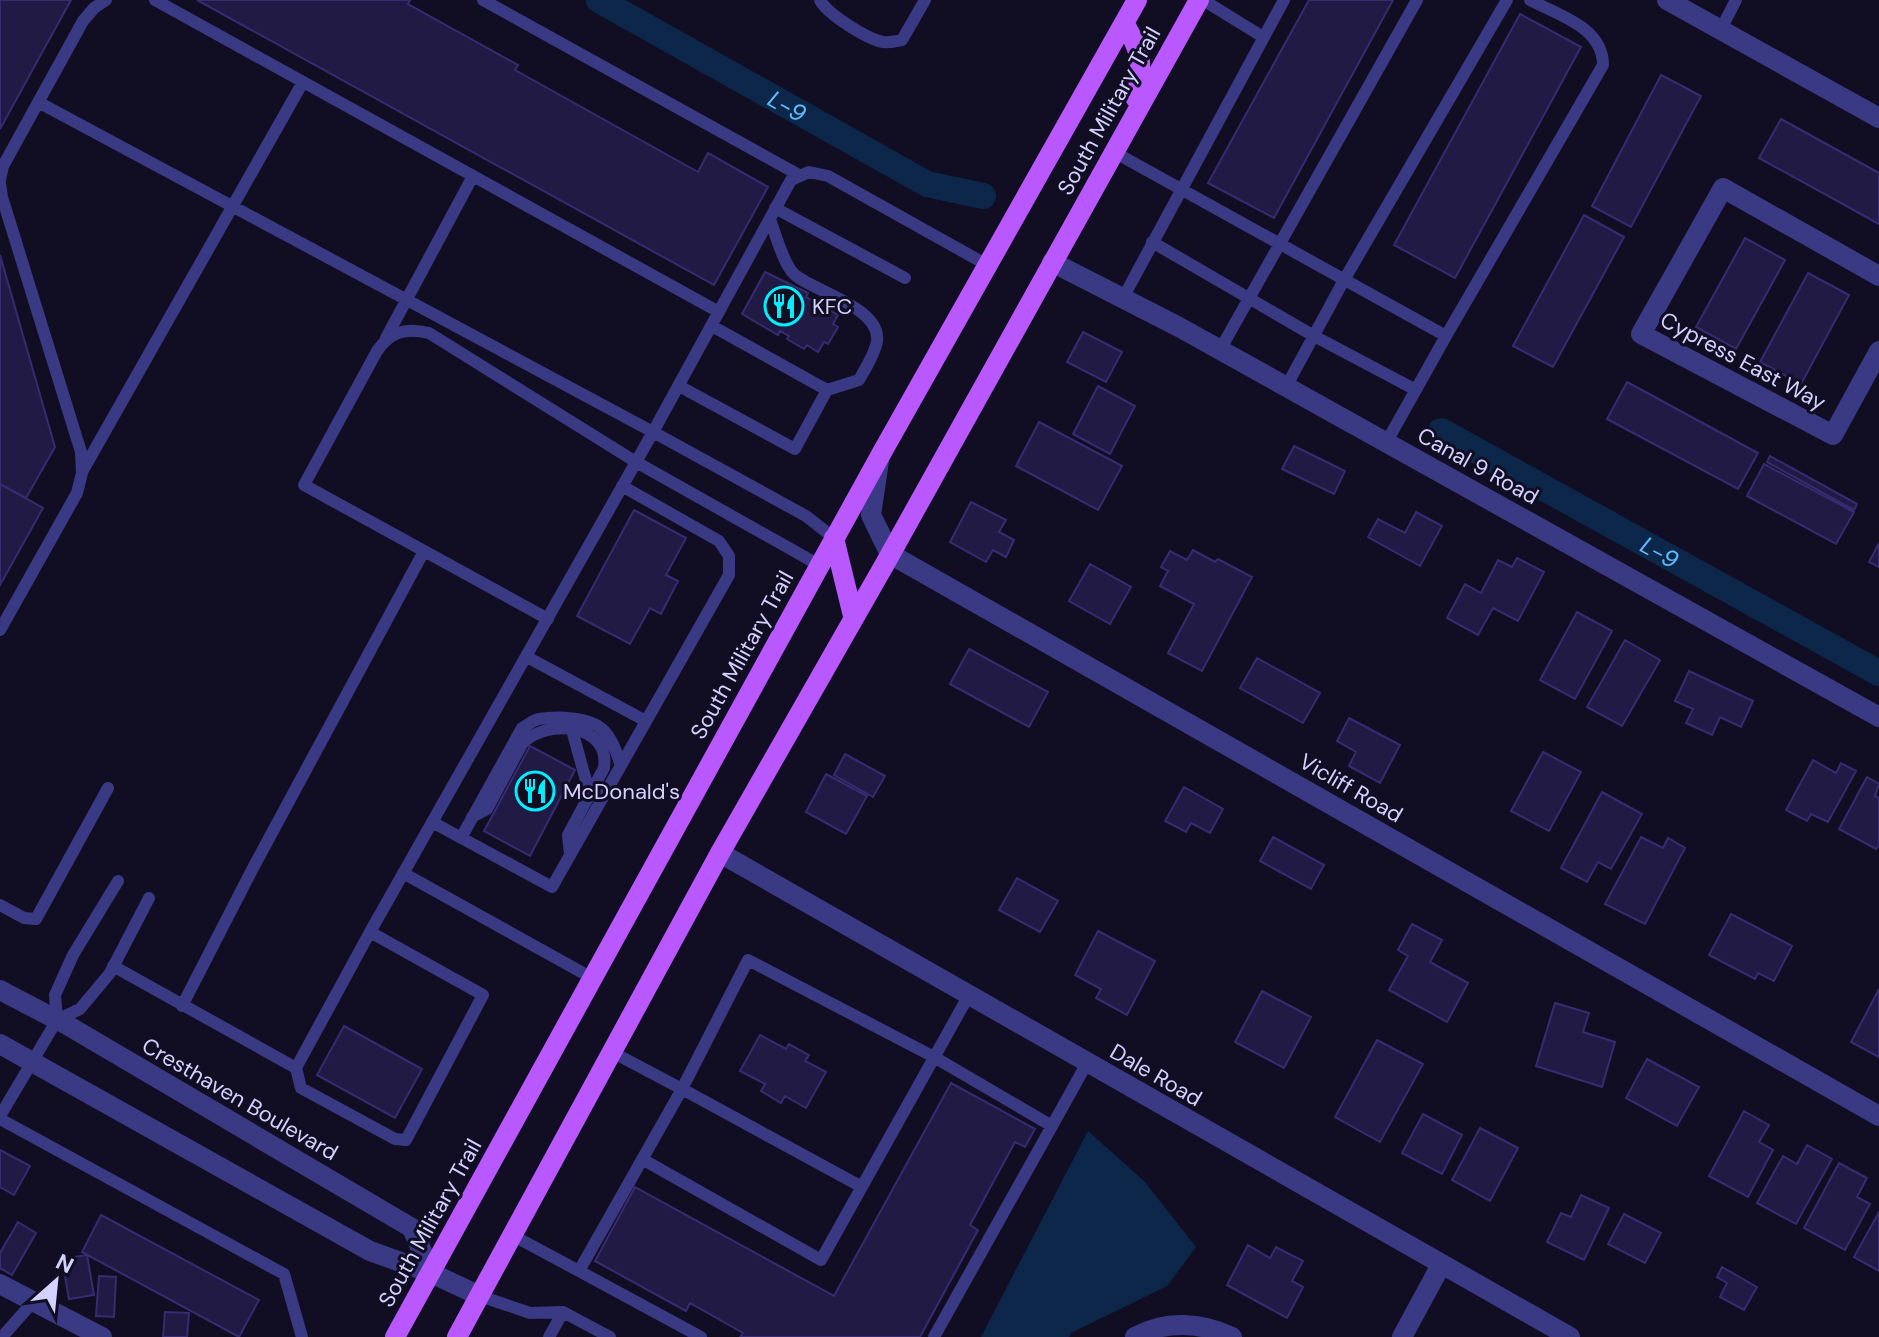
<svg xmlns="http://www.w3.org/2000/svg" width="1879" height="1337" viewBox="0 0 1879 1337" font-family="'DM Sans',sans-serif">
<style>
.water{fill:#0d274a}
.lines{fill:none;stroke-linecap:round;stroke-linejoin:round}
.canal{stroke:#0d274a;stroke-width:26}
.building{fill:#211a45;stroke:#372c71;stroke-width:2}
.service{stroke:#393a83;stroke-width:12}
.minor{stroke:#393a83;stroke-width:20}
.tertiary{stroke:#393a83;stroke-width:20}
.primary{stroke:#b958ff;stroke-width:20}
.labels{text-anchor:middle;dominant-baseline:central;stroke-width:6;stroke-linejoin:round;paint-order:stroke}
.street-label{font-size:22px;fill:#d5d1ff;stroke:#110e24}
.poi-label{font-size:22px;fill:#d5d1ff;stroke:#110e24;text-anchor:start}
.water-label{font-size:24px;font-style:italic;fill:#5fbcff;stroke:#110e24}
</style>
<rect width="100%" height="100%" fill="#110e24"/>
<!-- water -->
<path class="water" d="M1088 1131 1144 1181 1196 1247 1167 1286 1071 1333 1069 1337H981Z"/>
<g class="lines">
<!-- canal -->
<g class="canal">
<path id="s1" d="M599 0 927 184 983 196"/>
<path id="s2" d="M1441 431 1879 673"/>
</g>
</g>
<!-- building -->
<path class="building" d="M0 0H71L0 129Z
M197 0H410L408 4 518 65 515 70 698 172 708 153 768 187 714 285Z
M1309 0H1393L1274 218 1208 183Z
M1520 14 1581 47 1455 278 1394 245Z
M1661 75 1701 96 1631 227 1592 206Z
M1781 119 1879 173V224L1759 158Z
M1584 215 1624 237 1553 367 1513 346Z
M1745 238 1785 260 1736 349 1696 327Z
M0 255 55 447 26 498 0 484Z
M765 272 808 293 806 297 838 315 833 324 838 327 828 344 824 342 818 352 807 345 804 349 787 339 789 336 780 331 778 335 742 314Z
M1808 273 1849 295 1801 384 1760 362Z
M1083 332 1122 352 1106 382 1067 362Z
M1627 382 1758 453 1738 489 1607 419Z
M1098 386 1135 406 1110 454 1073 434Z
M1039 422 1122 466 1098 510 1016 466Z
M1294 446 1345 471 1334 494 1282 469Z
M1770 456 1857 504 1854 510 1767 462Z
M1764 464 1854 512 1836 544 1747 496Z
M0 484 43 508 0 585Z
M971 502 1006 520 999 532 1014 540 1006 557 993 550 986 562 950 542Z
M634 510 686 538 666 575 678 581 661 614 650 608 630 644 577 616Z
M1416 512 1442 526 1420 566 1368 537 1378 519 1405 533Z
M1879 543V567L1869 562Z
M1193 550 1215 562 1218 559 1252 577 1202 671 1168 653 1194 604 1160 586 1168 571 1161 567 1170 551 1187 560Z
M1517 558 1544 572 1518 621 1493 608 1478 635 1447 618 1465 584 1481 593 1498 560 1512 567Z
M1090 564 1131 587 1110 624 1069 601Z
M1577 612 1612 631 1575 699 1540 680Z
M1625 640 1660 660 1622 726 1587 707Z
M969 649 1048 692 1029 727 950 684Z
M1257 658 1320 693 1303 723 1240 688Z
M1689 671 1753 701 1741 727 1720 717 1712 735 1686 723 1693 709 1675 701Z
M1349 718 1400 745 1380 783 1349 766 1356 752 1337 741Z
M530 746 575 770 530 856 484 831Z
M1543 752 1581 772 1549 831 1511 811Z
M845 754 885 776 873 797 834 775Z
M1813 760 1836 773 1841 763 1856 771 1828 822 1811 814 1807 821 1786 810Z
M826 774 867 796 846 834 806 812Z
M1867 777 1879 784 1875 796 1879 798V845L1876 849 1839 829Z
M1184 787 1223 809 1210 833 1191 823 1186 832 1165 821Z
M1602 792 1642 814 1611 869 1598 862 1587 882 1561 868Z
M1273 837 1324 865 1311 889 1260 861Z
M1641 837 1663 848 1668 838 1685 848 1645 924 1605 904Z
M1017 878 1058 901 1040 932 999 910Z
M1731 914 1792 946 1774 981 1758 973 1755 979 1709 955Z
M1412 924 1442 940 1430 962 1468 983 1447 1022 1389 990 1408 956 1398 950Z
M1098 931 1155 961 1127 1015 1096 998 1101 989 1075 975Z
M1879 989V1057L1851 1042Z
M1262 991 1311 1017 1284 1068 1235 1042Z
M1555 1003 1589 1013 1583 1032 1615 1042 1602 1087 1536 1066Z
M344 1026 422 1069 395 1118 317 1075Z
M760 1035 786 1049 789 1044 809 1055 805 1061 826 1072 806 1108 785 1096 781 1103 761 1091 765 1084 740 1071Z
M1377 1040 1423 1064 1380 1142 1335 1117Z
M1647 1059 1699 1087 1677 1126 1626 1098Z
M951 1083 1035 1129 1025 1147 1015 1142 970 1225 978 1230 920 1337H740L743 1333 690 1303 686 1311 595 1261 635 1187 834 1296Z
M1744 1111 1769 1125 1759 1142 1773 1150 1748 1197 1709 1176Z
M1423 1114 1462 1135 1442 1174 1402 1153Z
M1480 1128 1518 1148 1490 1201 1452 1180Z
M1807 1145 1832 1159 1796 1224 1757 1203 1783 1156 1797 1164Z
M0 1150 30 1166 14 1195 0 1187Z
M1839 1163 1867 1178 1857 1197 1870 1204 1845 1250 1804 1228Z
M1581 1195 1609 1208 1584 1260 1547 1242 1561 1213 1571 1217Z
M1879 1212V1271L1854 1257Z
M1624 1214 1661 1233 1645 1263 1608 1244Z
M101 1215 259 1300 239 1337 82 1252Z
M18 1222 36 1233 12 1275 0 1268V1253Z
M1248 1245 1270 1258 1276 1247 1303 1261 1292 1281 1303 1287 1287 1318 1227 1285Z
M87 1255 94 1295 69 1299 62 1259Z
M1722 1267 1757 1287 1744 1310 1720 1297 1727 1283 1717 1277Z
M99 1276 116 1277 114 1317 96 1316Z
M165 1312 189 1313 187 1337H163Z"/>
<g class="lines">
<!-- service -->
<path class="service" d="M155 0 719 312
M483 0 799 175
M820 0C827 14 867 39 883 42 890 43 895 41 902 40L925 0
M1203 0 1263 37
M1721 29 1736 0
M38 102 653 432 370 932
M1114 152 1446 336 1386 443
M0 180 3 166 83 21 94 8 106 0
M0 183 2 197 81 452 82 473 77 493 0 630
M775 208 905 278
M1152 242 1314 336 1416 390
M1123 298 1284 0
M712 326 827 390
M1446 336 1603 65C1603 27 1558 15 1530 0
M386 338 473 176
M1220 350 1417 0
M679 386 795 449 827 390 859 380C865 369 875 354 877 341 881 308 816 292 795 275 784 266 775 233 770 219
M1286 387 1344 280 1507 0
M82 472 303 82
M834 538 806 516 653 432 791 180 809 172 828 176 989 266
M548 619 304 485 377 351C390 332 406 327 429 333L636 462 819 565
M527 657 644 720
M572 730 590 795
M472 817 487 809 522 744C545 718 611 723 604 768L568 835 570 854
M432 822 552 887 729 575V556L719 541 622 486
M461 838 522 728C528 725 533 720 539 719 557 716 589 717 602 729 612 738 616 751 620 763
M403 873 592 978
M0 905 24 918 36 919 108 788
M113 966 296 1068 301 1088 395 1139 406 1140 483 995 370 932 296 1068
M182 1006 253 868 424 551
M57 1020 55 995 73 955 118 881
M0 1116 57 1020 80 1009 110 973 149 898
M0 1119 284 1274 302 1337
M642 1159 821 1260 969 995
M862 1187 682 1089 748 960 934 1057 1052 1126 1087 1063
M512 1235 579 1271 682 1089 612 1052
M579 1271 701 1337
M480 1296 530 1313 563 1312 610 1337
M2 1337 33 1302
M549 1337 563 1312
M934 1337 1052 1126"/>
<!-- minor -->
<path class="minor" d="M1667 0 1879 118
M1052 262 1179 327 1879 717
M1879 276 1723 188 1641 334 1833 435 1879 351
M879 461 871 515 890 554 1879 1116
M720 853 1570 1337
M0 1284 102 1337
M1135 1337C1165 1320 1201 1322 1232 1337
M1402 1337 1441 1265"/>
<!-- tertiary -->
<path class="tertiary" d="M0 990 67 1025 412 1228 431 1273
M0 1044 370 1251 431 1273 480 1296"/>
<!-- primary -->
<path class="primary" d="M1124 23C1143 54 1143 64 1136 99
M834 538 853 616
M395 1337 880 456 1137 0
M457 1337 720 853 886 562 1199 0"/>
</g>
<!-- icons -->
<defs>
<g id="restaurant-ring" transform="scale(2)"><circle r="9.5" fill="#110e24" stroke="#00effc" stroke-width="1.5"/><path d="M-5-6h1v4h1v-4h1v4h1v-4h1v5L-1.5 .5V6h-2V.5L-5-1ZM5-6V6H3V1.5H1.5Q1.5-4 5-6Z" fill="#00effc"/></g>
</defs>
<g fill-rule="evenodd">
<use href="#restaurant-ring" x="784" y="306"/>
<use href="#restaurant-ring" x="535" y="791"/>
</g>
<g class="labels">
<!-- street labels -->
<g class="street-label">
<text transform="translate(1109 111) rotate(-61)">South Military Trail</text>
<text transform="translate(1743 361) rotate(28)">Cypress East Way</text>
<text transform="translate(1478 466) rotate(29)">Canal 9 Road</text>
<text transform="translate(742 655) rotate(-61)">South Military Trail</text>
<text transform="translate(1351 788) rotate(30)">Vicliff Road</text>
<text transform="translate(1156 1075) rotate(30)">Dale Road</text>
<text transform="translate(240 1099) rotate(30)">Cresthaven Boulevard</text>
<text transform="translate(430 1223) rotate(-61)">South Military Trail</text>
</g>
<!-- poi labels -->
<g class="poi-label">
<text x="812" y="306">KFC</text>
<text x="563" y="791">McDonald's</text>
</g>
<!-- water labels -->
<g class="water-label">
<text stroke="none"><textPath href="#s1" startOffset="216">L-9</textPath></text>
<text stroke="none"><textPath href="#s2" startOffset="250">L-9</textPath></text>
</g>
</g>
<!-- north arrow -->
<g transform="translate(56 1281) rotate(27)" stroke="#110e24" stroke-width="6" paint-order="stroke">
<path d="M0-6L14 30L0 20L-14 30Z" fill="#d5d1ff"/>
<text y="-12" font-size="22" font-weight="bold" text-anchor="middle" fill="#d5d1ff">N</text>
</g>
</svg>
